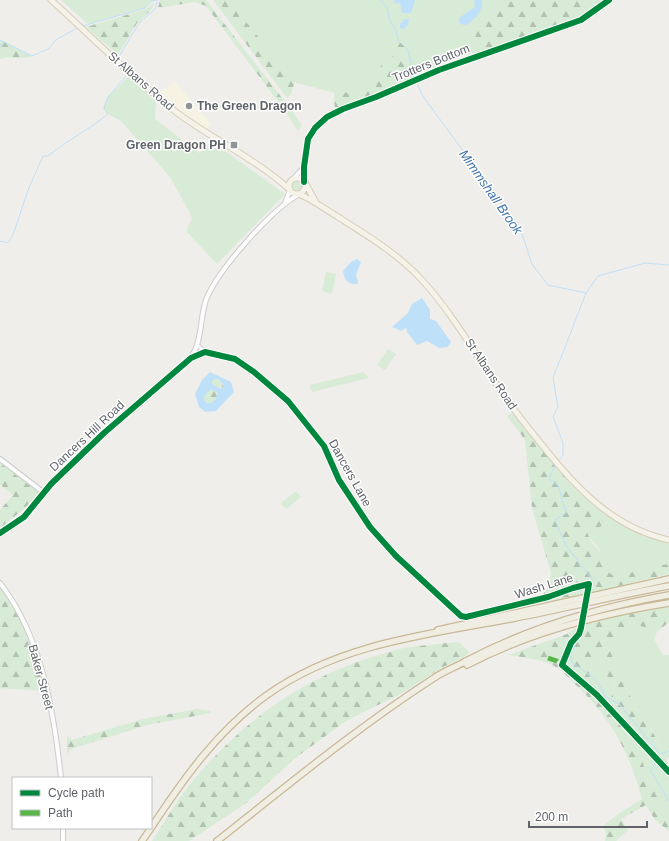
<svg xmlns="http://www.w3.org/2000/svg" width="669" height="841" viewBox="0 0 669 841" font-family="Arial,sans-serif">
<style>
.commercial{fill:#f7f3e4}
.green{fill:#d8ebd6}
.forest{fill:url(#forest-firs)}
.water{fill:#bfe0f9;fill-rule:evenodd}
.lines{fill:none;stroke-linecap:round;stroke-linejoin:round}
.stream{stroke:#bfe0f9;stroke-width:1}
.minor-casing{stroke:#cbcccc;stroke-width:5}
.tertiary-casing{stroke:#cbcccc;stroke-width:6}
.primary-casing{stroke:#d7ceb8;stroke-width:7}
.motorway-casing{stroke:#c8b996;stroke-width:8}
.minor{stroke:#fdfcfc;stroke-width:3}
.tertiary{stroke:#fdfcfc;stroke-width:4}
.primary{stroke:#f4f2e9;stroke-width:5}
.motorway{stroke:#f0ede3;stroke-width:5.5}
.quiet{stroke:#58b549;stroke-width:5;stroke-dasharray:10 5;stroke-linecap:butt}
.cycleway-casing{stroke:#fff;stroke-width:8}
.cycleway{stroke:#00873e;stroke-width:6}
.poi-dot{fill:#919496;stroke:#fff;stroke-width:1.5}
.labels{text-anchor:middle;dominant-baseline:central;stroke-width:3;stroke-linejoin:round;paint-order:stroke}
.street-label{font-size:12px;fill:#5f6368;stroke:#fff}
.poi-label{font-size:12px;font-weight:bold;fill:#5f6368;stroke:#fff;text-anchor:start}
.water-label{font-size:13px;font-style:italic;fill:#4174aa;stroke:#fff}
</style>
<defs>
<pattern id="forest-firs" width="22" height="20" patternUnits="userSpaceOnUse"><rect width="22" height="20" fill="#d8ebd6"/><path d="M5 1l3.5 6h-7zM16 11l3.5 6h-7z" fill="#b2c2b1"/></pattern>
</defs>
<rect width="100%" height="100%" fill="#efeeea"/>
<!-- commercial -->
<path class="commercial" d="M175 81 211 124 206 129 184 114 160 92Z"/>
<!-- green -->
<path class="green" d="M61 0H158L152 1 145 8 88 24Z
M219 0H605L585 16 459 57 417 75 347 96 293 82Z
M129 76 156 102 155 119 199 153 211 141 285 194 217 264 186 231 192 219 190 213 170 177 121 121 108 114 103 108 108 97Z
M291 186a6 6 0 1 1 12 0a6 6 0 1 1-12 0Z
M326 272 336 274 332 294 322 291Z
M388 349 396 354 385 370 377 365Z
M363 372 369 378 312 392 310 385Z
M296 491 301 497 286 509 281 503Z
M602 512C623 527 644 536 669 544V564L642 568 624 576 610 574C606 566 604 558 600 550 595 543 591 541 587 532L589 528 604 523Z
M638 625 657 632 654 639 663 655H669V746L662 749 651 728 656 725 638 704 631 698 609 650 605 651 600 641 625 635Z
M599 657 604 662 608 679 616 681 609 706 585 682 590 679 589 669Z
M625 727 669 774V831L655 820 617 733Z"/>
<!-- forest -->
<path class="forest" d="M160 0H206L293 112 302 126 298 131 283 108 206 6 195 2 158 8Z
M213 0H227C251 26 271 55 295 82L291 94 287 98Z
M515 0H605L585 16 568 24 472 55C475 40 478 14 494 7 499 4 507 3 515 0Z
M153 3H154L153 8 137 23 118 55 86 27 146 9Z
M0 40 3 41 32 56C21 61 11 55 0 59Z
M398 40 408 50 415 78 335 111 334 93 359 92 368 87 383 63 393 56Z
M215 379H218L223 384V387L220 389 212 384V381Z
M203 396a7 7 0 1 1 14 0a7 7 0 1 1-14 0Z
M512 413 577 491 602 512 604 523 600 527 589 528 587 532 591 542 605 557 610 574 624 576 642 568 669 564V574L545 604 542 596 549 586 551 573 532 508 525 440 507 416Z
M0 463 38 492 25 508 0 528V510L13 495 0 485Z
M0 588C23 616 36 656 44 691L0 688Z
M669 607V622L657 632 638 625 625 635 600 641 605 651 609 649 631 698 638 704 656 725 651 729 662 749 669 746V757L667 759 669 770 609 706 616 681 608 679 604 662 599 657 589 669 590 679 583 684 625 727 619 732 639 750 646 774 665 814 669 817V831L655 820 646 805 621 819 628 830 616 841H605L606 833 603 826 618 814 642 799C630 753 611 718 576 685 568 677 560 668 550 664 537 659 522 657 508 655L567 634 578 627 613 617Z
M459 642 469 652 466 656 441 668 404 692 346 721 294 759 245 804 189 841H152C165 822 176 801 191 783 240 724 298 680 372 657 383 654 394 650 404 648 422 645 441 644 459 642Z
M197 709 211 711V713L147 725 71 749 67 754V736L72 740 143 719Z"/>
<!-- water -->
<path class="water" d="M394 0H415L411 13H402L400 3 395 4Z
M474 0H481C485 9 474 21 466 25L460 24 459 18 475 7Z
M405 19H409L408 25 404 29 400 28V24Z
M357 259 361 262 356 275 358 282 357 284C348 285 344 279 343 271L351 262Z
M422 298 430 310V319L436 321 451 342 448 347 439 348 427 341 417 345 407 332 406 327 402 331 392 327 408 313 412 304Z
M210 372 231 382 234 392 216 411 205 412 199 407 195 394 202 380ZM215 379H218L223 384V387L220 389 212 384V381ZM211 389 217 393 216 399 211 403H207L204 400 205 395Z"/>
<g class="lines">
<!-- stream -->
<path class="stream" d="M380 0 387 7 389 18 396 31 398 40 408 50 415 78
M83 26 145 8 152 1 158 0
M0 40 32 56 48 49 57 39 78 28
M0 47 3 42
M120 55 139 23 155 9 157 2
M416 81 422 95 520 228 532 264 548 285 586 293 553 378 558 407 553 417 563 443V455L558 461
M0 241 8 243 13 235 28 190 43 156H48C67 140 89 130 108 114L104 108 108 97 126 76
M586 293 598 276 645 263 669 265
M555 465 549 479 558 485 566 513 555 520 565 544 592 579 590 589
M583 628 571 654V662L591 676 600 685 605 696 620 705 660 754
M660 754 651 771 669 801
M661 754 669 751"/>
<!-- minor casing -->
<g class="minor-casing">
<path id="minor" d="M197 345 205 352
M191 358 205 352 235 359 254 372 288 401 324 446 339 480 370 527 396 556 442 599"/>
</g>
<!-- tertiary casing -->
<g class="tertiary-casing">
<path id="tertiary" d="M294 178 304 167
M304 182V167L308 139 315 128 327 117 343 109 376 97 439 70 581 20 609 0
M285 203 290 190
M0 459 43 492
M0 533 24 517 51 484 104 433 188 361C203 344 199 321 206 300 217 271 271 210 298 195
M0 583C42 637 54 712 61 778
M63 828V841"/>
</g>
<!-- primary casing -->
<g class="primary-casing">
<path id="primary" d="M51 0C92 37 132 78 176 112 212 139 256 159 289 189
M289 186a8 8 0 1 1 16 0a8 8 0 1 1-16 0Z
M306 184 315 201
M299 194C313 200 325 209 338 217 368 236 398 254 422 280 453 314 475 354 501 391 516 414 534 435 551 456 582 494 618 529 669 540"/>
</g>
<!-- motorway casing -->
<g class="motorway-casing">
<path id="motorway" d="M438 630 669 579
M467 665C530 632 600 614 669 603
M151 828C184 778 218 730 267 695 339 643 431 634 515 618 567 608 618 595 669 586
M142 841 151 828
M217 841C288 785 358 727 434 678 444 671 456 667 466 661 529 628 599 607 669 595"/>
</g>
<!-- minor -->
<use href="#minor" class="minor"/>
<!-- tertiary -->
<use href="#tertiary" class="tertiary"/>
<!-- primary -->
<use href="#primary" class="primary"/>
<!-- motorway -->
<use href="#motorway" class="motorway"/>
<!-- quiet -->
<path class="quiet" d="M548 658 557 661 562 665"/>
<!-- cycleway casing -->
<g class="cycleway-casing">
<path id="cycleway" d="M304 182V167L308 139 315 128 327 117 343 109 376 97 439 70 581 20 609 0
M0 533 24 517 51 484 104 433 191 358 205 352 235 359 254 372 288 401 324 446 339 480 370 527 396 556 461 616 466 617 548 597 573 588 589 584 581 628 579 634 571 643 562 665 597 695 669 772"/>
</g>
<!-- cycleway -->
<use href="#cycleway" class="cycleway"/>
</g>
<!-- markers -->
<g class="poi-dot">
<circle cx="189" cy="106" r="4"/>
<rect x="230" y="141" width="8" height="8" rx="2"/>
</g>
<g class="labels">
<!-- street labels -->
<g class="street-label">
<text transform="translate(431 63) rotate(-22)">Trotters Bottom</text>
<text transform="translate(141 81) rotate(41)">St Albans Road</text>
<text transform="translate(491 374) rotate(56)">St Albans Road</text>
<text transform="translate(87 436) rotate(-43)">Dancers Hill Road</text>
<text transform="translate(350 473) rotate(61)">Dancers Lane</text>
<text transform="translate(544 586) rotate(-17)">Wash Lane</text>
<text transform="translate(41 677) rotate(75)">Baker Street</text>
</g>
<!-- poi labels -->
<g class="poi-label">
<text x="197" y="106">The Green Dragon</text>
<text x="226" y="145" text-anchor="end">Green Dragon PH</text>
</g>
<!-- water labels -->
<g class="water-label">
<text transform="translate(491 192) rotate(55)">Mimmshall Brook</text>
</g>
</g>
<!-- legend -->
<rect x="12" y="777" width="140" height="52" fill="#ffffff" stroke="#bfc1c3"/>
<rect x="20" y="790" width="20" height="6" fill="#00873e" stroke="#bfc1c3"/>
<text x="48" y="797" font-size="12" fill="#5f6368">Cycle path</text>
<rect x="20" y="810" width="20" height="6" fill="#58b549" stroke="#bfc1c3"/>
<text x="48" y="817" font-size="12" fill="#5f6368">Path</text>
<!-- scale -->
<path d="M529 821v6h118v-6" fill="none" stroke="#5f6368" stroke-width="2"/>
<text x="535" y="821" font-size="12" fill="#5f6368" stroke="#ffffff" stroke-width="3" paint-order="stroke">200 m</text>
</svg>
